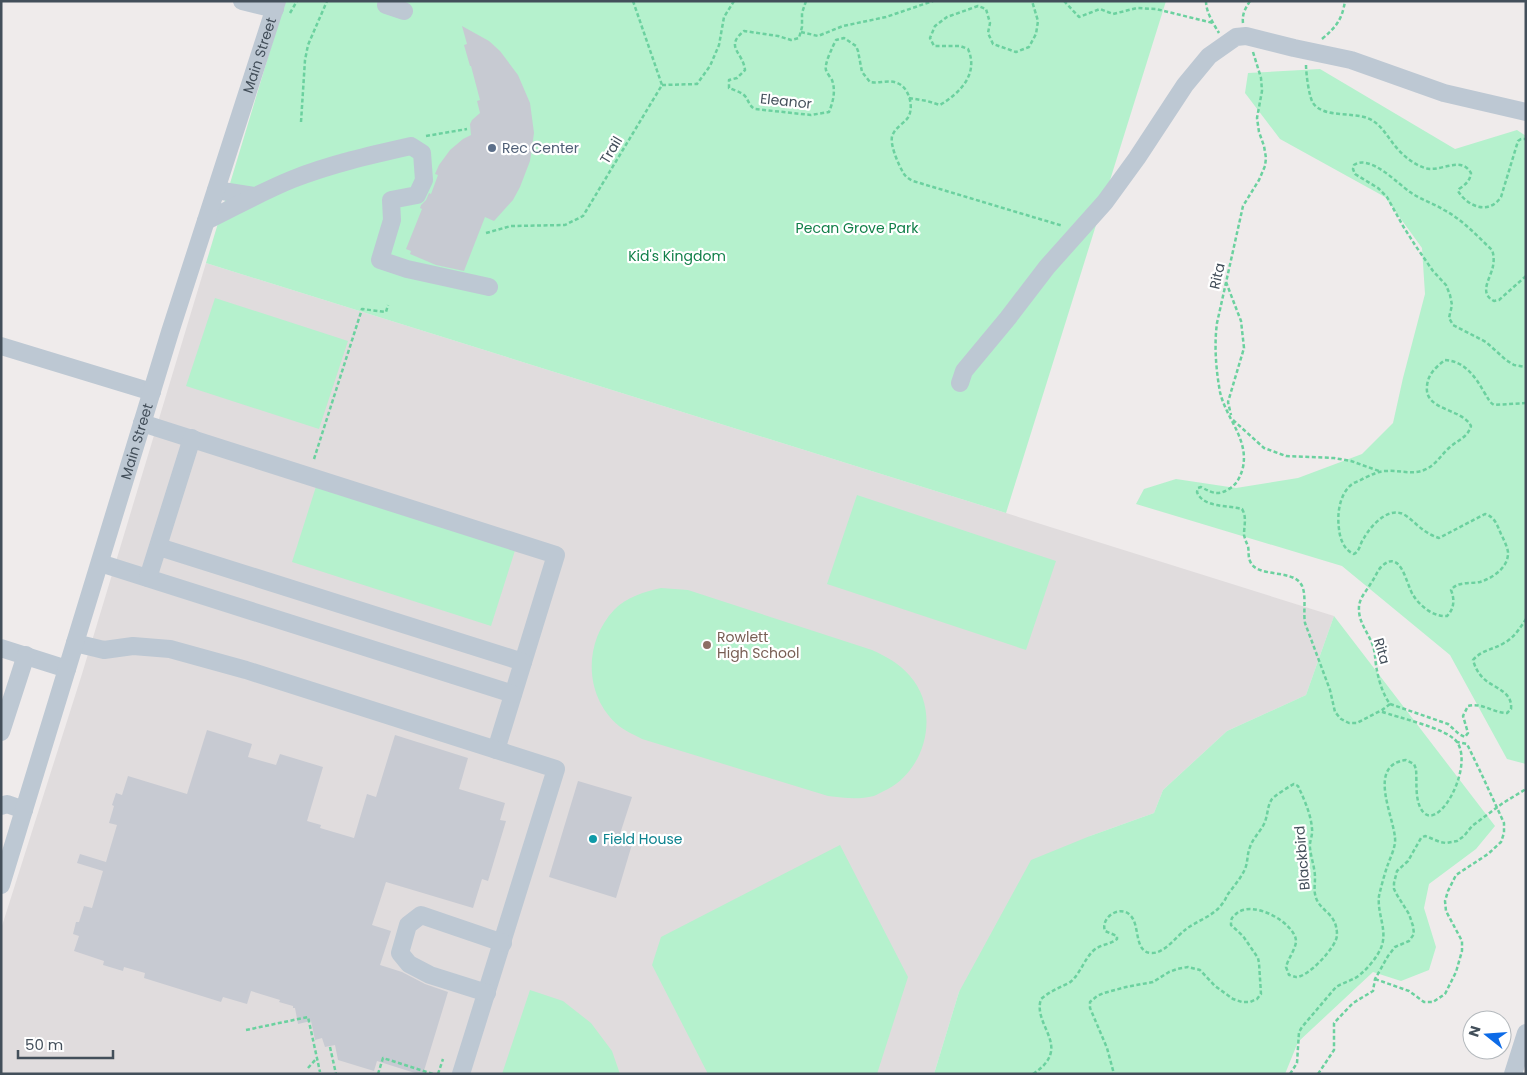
<svg xmlns="http://www.w3.org/2000/svg" width="1527" height="1075" viewBox="0 0 1527 1075" font-family="Poppins,sans-serif">
<style>
.education{fill:#e0dcdd}
.green{fill:#b5f1cd}
.building{fill:#c7cad2}
.lines{fill:none;stroke-linecap:round;stroke-linejoin:round}
.path{stroke:#6bd19f;stroke-width:2.5;stroke-dasharray:4 2.5;stroke-linecap:butt}
.minor{stroke:#bdc8d3;stroke-width:18}
.service-dot{fill:#5c6f8a;stroke:#fff;stroke-width:2}
.education-dot{fill:#8d6e63;stroke:#fff;stroke-width:2}
.culture-dot{fill:#0f9aa8;stroke:#fff;stroke-width:2}
.labels{text-anchor:middle;dominant-baseline:central;stroke-width:4.5;stroke-linejoin:round;paint-order:stroke}
.street-label{font-size:14px;fill:#434f5a;stroke:#fff}
.service-label{font-size:14px;fill:#4e5e75;stroke:#fff;text-anchor:start}
.park-label{font-size:14px;fill:#107f48;stroke:#fff}
.education-label{font-size:14px;fill:#785e54;stroke:#fff;text-anchor:start}
.culture-label{font-size:14px;fill:#0d838f;stroke:#fff;text-anchor:start}
</style>
<rect width="100%" height="100%" fill="#efebeb"/>
<!-- education -->
<path class="education" d="M206 263 1006 513 1334 616 1306 695 1227 731 1163 790 1154 813 1090 836 959 992 934 1074H1V929L82 674Z"/>
<!-- green -->
<path class="green" d="M285 1H1166L1006 513 206 263Z
M1320 69 1455 149 1517 130 1526 136V764L1507 759 1450 655 1342 566 1136 504 1144 489 1176 479 1236 488 1298 478 1362 454 1393 423 1403 378 1425 294 1422 248 1385 197 1280 139 1245 93 1248 73Z
M215 298 348 341 319 429 186 386Z
M320 474 519 538 491 626 292 562Z
M857 495 1056 561 1026 650 827 584Z
M661 588 688 590 872 650C887 657 899 663 910 676 940 710 927 768 888 789 883 791 879 794 874 796 858 800 844 798 828 796L642 739C635 735 625 731 619 726 584 697 583 643 614 610 626 597 644 592 661 588Z
M1334 616 1495 826 1476 849 1429 884 1424 908 1436 947 1429 970 1401 981 1373 972 1298 1042 1285 1074H934L959 992 1031 860 1090 836 1154 813 1163 790 1227 731 1306 695Z
M840 845 908 977 877 1074H708L652 965 661 937Z
M530 990 563 1001 591 1023 612 1051 620 1074H502Z"/>
<!-- building -->
<path class="building" d="M462 26 489 41 500 51 518 75 530 103 534 133 530 161 520 187 513 200 494 221 485 217 464 271 436 265 410 254 411 251 406 249 422 209 420 208 421 205 426 200 429 193 431 194 438 175 435 174 439 165 450 150 463 139 471 135 470 124 472 120 480 113 477 101 480 100 471 66H470L464 45 467 44Z
M207 730 252 744 248 757 276 765 280 754 323 767 307 821 321 825 320 828 354 838 367 794 376 797 395 735 468 758 459 789 505 803 500 820 506 821 488 881 482 879 473 908 386 882 372 925 391 931 380 965 402 972 425 984 448 992 423 1074H418L377 1061 374 1071 338 1060 335 1045 325 1047 322 1038 315 1040 311 1021 298 1024 295 1008H293V1006L279 1002 280 1000 251 991 247 1004 223 997 221 1002 144 978 145 973 124 967 123 971 103 965 104 961 74 951 79 936 73 934 76 922H79L84 906 92 908 103 871 77 863 80 854 106 862 117 825 109 823 114 806 112 805 116 793 122 795 128 776 187 794Z
M578 781 632 797 619 837 633 841 616 898 549 877Z"/>
<g class="lines">
<!-- path -->
<path class="path" d="M806 1 802 13V27L799 38 791 40 778 36 744 31C724 47 743 52 745 70L737 78 729 80V88C734 90 741 92 745 96 749 101 749 106 755 109L811 115 829 112C833 102 836 91 832 80 830 77 827 73 826 70 824 64 833 46 836 40L844 38 856 46 858 51 862 72 870 82C880 84 891 78 901 85 910 91 915 111 906 120 902 124 896 128 893 134 888 142 899 166 904 174 906 177 909 179 913 181L1063 226
M1064 1 1079 17 1100 9 1113 14 1137 8 1156 9 1213 23
M1206 1C1206 12 1213 23 1219 33
M290 13 297 1
M1243 23C1242 14 1245 9 1250 1
M801 32 818 36 843 26 886 17 933 1
M1322 39C1336 27 1342 20 1345 1
M1253 52 1261 78 1262 91 1257 118 1259 132 1264 146 1266 158 1265 166 1259 180 1243 206 1217 323C1214 345 1216 370 1220 392 1226 419 1251 441 1242 471 1240 477 1237 483 1232 487 1219 496 1214 494 1201 487L1198 488 1197 492C1203 508 1228 505 1242 509 1247 517 1244 526 1244 535 1245 539 1246 542 1248 546 1249 551 1248 557 1250 561 1256 578 1292 569 1301 584 1307 593 1303 612 1305 623L1330 690 1335 712 1341 719 1349 723H1357L1382 710 1390 704C1382 693 1378 678 1376 665 1375 658 1375 652 1373 646 1369 634 1359 623 1359 610 1358 599 1366 592 1371 583 1375 578 1377 571 1381 567 1401 547 1406 584 1413 595 1420 606 1433 617 1447 616 1454 609 1455 600 1451 590 1458 581 1470 584 1480 582 1493 578 1509 567 1508 552 1507 546 1504 540 1501 534 1497 525 1495 517 1485 514L1439 538C1433 536 1427 533 1422 529 1415 524 1408 515 1400 513 1386 509 1370 527 1364 538 1360 543 1360 551 1354 554 1344 550 1340 539 1339 529 1337 515 1339 495 1351 485 1354 482 1360 481 1364 478 1372 475 1378 471 1386 471 1399 470 1412 475 1424 470 1435 466 1441 455 1450 447 1458 440 1468 437 1471 426 1462 408 1424 411 1427 386 1428 374 1436 367 1445 360 1464 361 1475 376 1484 392 1488 398 1489 402 1494 405L1526 403
M1306 65C1306 73 1309 97 1313 103 1323 118 1353 112 1367 118 1379 122 1385 133 1392 142 1400 153 1412 164 1425 168 1440 173 1461 155 1471 173 1470 181 1465 185 1459 189L1458 191C1468 207 1489 215 1501 197L1518 141 1521 139H1526
M662 85 697 84 710 66 719 45 724 17 734 1
M909 98 927 101 940 105C960 93 979 74 968 49L960 46H934L930 38 935 26 947 17 978 6 986 9 990 23 988 33 993 44 1016 52 1029 47 1036 34 1038 21 1032 1
M301 122 305 60 308 45 327 1
M426 136 467 129
M486 233 511 226 565 225 583 216 662 85 633 1
M1526 276 1499 300 1494 301C1478 293 1491 278 1493 266 1494 261 1494 255 1492 250 1477 236 1463 220 1444 210 1433 203 1421 200 1410 192 1397 183 1370 154 1354 165L1353 169 1355 174 1378 188 1387 197 1403 226 1415 245 1433 271 1446 285 1450 295 1452 305 1449 318 1453 325 1486 342 1506 360 1514 365 1526 367
M1226 282 1241 321 1244 348 1228 402 1231 415
M1233 420 1264 448 1286 456 1334 458 1351 461 1379 471
M314 459 362 309 386 312 388 305
M1390 704 1448 724 1459 734 1465 737 1468 733 1463 716 1468 706C1481 702 1494 713 1507 713L1511 709C1513 691 1493 688 1483 678 1478 673 1475 667 1473 660 1483 649 1493 650 1504 643 1514 638 1520 628 1526 619
M1375 979 1409 991 1424 1002H1433L1445 994 1456 972 1462 951V941L1446 911 1445 901 1448 891 1456 875 1488 854 1501 842 1504 833V823L1481 773 1467 744 1457 742
M246 1030 308 1017 320 1072
M330 1047 336 1074
M308 1068 317 1058
M378 1074 383 1058 433 1074
M438 1074 443 1059
M1033 1074C1074 1047 1032 1026 1041 999 1050 991 1059 988 1069 983 1080 975 1083 961 1093 951 1100 944 1110 945 1117 939V936L1105 931C1100 917 1121 904 1131 916 1140 926 1134 952 1151 953 1164 954 1176 937 1185 930 1196 921 1214 916 1222 904 1225 901 1226 897 1228 894 1234 886 1241 878 1245 869 1248 862 1247 854 1250 847 1253 838 1260 832 1264 824 1268 816 1267 806 1272 799 1273 797 1291 785 1294 784L1298 786C1304 799 1311 814 1312 829 1313 835 1309 842 1310 848 1311 858 1315 868 1315 878 1315 883 1314 889 1315 894 1318 912 1337 911 1337 935 1337 947 1307 978 1296 977 1295 977 1290 975 1289 975L1286 967C1288 959 1295 950 1296 942 1297 924 1251 897 1235 915 1231 918 1231 920 1231 925L1243 936 1258 958 1259 963 1261 994 1257 999 1250 1002H1242L1233 999 1215 986 1200 970 1188 967 1177 969 1169 972 1153 982 1126 987 1104 993 1097 996 1090 1002V1008L1107 1048 1114 1074
M1290 1074 1297 1063 1299 1032 1302 1027 1336 987C1341 984 1347 982 1353 979 1363 975 1379 956 1382 945 1387 929 1377 913 1379 896 1381 887 1384 876 1387 867 1390 858 1396 847 1395 838 1393 814 1367 765 1406 760L1414 764 1416 769C1417 781 1415 796 1420 807 1435 840 1475 768 1457 742 1447 728 1398 718 1380 711
M1318 1074 1334 1050V1023L1353 1003 1373 991 1375 979 1388 956 1395 947 1409 941 1414 934 1413 926 1409 914 1397 895 1394 889V883L1397 871 1408 861 1421 838 1425 836 1428 837 1440 842 1446 843 1457 841 1464 836 1472 826 1503 803 1526 789"/>
<!-- minor -->
<g class="minor">
<path d="M242 1 275 9"/>
<path d="M386 5 404 11"/>
<path d="M216 190 254 196"/>
<path d="M206 221C235 207 263 191 293 179 331 164 371 155 411 146L422 153 424 180 417 195 391 200 392 220 380 260 407 269 489 287"/>
<path d="M1 346 152 392"/>
<path d="M960 383 964 371 1008 318 1047 267 1105 202 1137 158 1185 85 1209 56 1236 37 1246 36 1294 48 1351 60 1444 93 1526 112"/>
<path d="M142 423 556 555 496 750"/>
<path d="M159 547 523 662"/>
<path d="M100 563 513 694"/>
<path d="M148 578 192 438"/>
<path d="M75 643 104 650 133 646 170 649 246 670 556 769 461 1074"/>
<path d="M1 648 67 669"/>
<path d="M1 732 26 655"/>
<path d="M1 806 7 804 24 810"/>
<path id="s1" d="M1 885 170 332 277 1"/>
<path d="M487 993 430 975 409 964 400 953 408 925 421 915 503 943"/>
<path d="M1513 1074 1526 1033"/>
</g>
</g>
<!-- markers -->
<circle class="service-dot" cx="492" cy="148" r="5"/>
<circle class="education-dot" cx="707" cy="645" r="5"/>
<circle class="culture-dot" cx="593" cy="839" r="5"/>
<g class="labels">
<!-- street labels -->
<g class="street-label">
<text stroke="none"><textPath href="#s1" startOffset="869">Main Street</textPath></text>
<text transform="translate(786 101) rotate(6)">Eleanor</text>
<text transform="translate(611 150) rotate(-59)">Trail</text>
<text transform="translate(1217 276) rotate(-77)">Rita</text>
<text stroke="none"><textPath href="#s1" startOffset="464">Main Street</textPath></text>
<text transform="translate(1382 651) rotate(74)">Rita</text>
<text transform="translate(1302 858) rotate(-95)">Blackbird</text>
</g>
<!-- service labels -->
<g class="service-label">
<text x="502" y="148">Rec Center</text>
</g>
<!-- park labels -->
<g class="park-label">
<text x="857" y="228">Pecan Grove Park</text>
<text x="677" y="256">Kid's Kingdom</text>
</g>
<!-- education labels -->
<g class="education-label">
<text x="717" y="637">Rowlett<tspan x="717" dy="16">High School</tspan></text>
</g>
<!-- culture labels -->
<g class="culture-label">
<text x="603" y="839">Field House</text>
</g>
</g>
<!-- border -->
<rect width="1527" height="1075" fill="none" stroke="#434f5a" stroke-width="5"/>
<!-- north arrow -->
<g transform="translate(1487 1035) rotate(287)"><circle r="24" fill="#ffffff" stroke="#b4b9bd"/>
<path d="M0-4L9 19L0 12L-9 19Z" fill="#0d6be7"/>
<text y="-8" font-size="14" font-weight="bold" text-anchor="middle" fill="#434f5a">N</text>
</g>
<!-- scale -->
<path d="M18 1050v8h95v-8" fill="none" stroke="#434f5a" stroke-width="2.5"/>
<text x="25" y="1050" font-size="15" fill="#434f5a" stroke="#ffffff" stroke-width="4" paint-order="stroke">50 m</text>
</svg>
